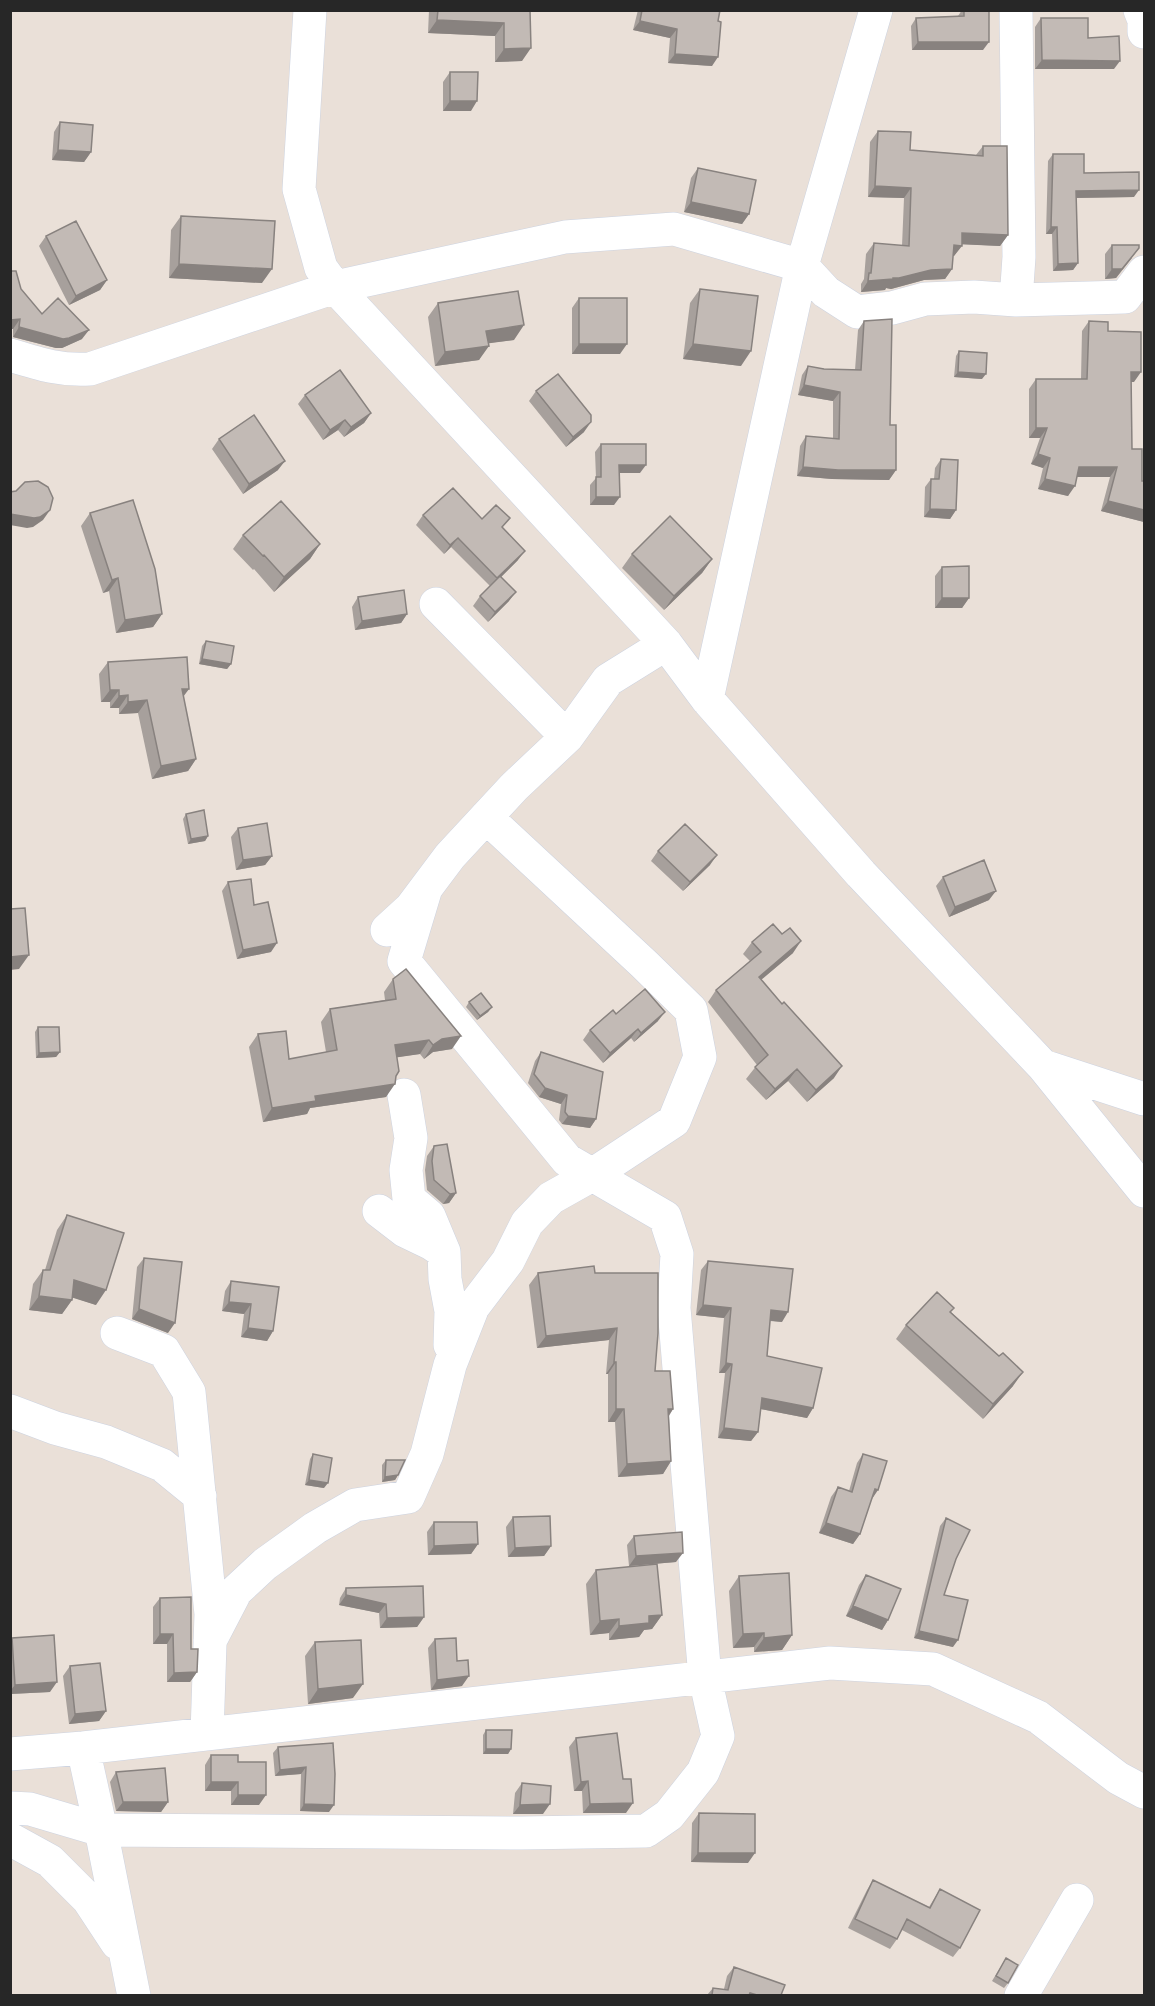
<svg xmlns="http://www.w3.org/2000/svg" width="1155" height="2006" viewBox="0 0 1155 2006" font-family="'PT Sans',sans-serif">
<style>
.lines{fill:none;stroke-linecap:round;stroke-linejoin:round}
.minor-casing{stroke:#cdd3e0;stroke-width:34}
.minor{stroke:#fff;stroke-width:33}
.wall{fill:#a7a09c}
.shaded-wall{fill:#88827f}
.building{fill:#c2bab5;stroke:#88827f;stroke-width:1.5}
</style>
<rect width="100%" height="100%" fill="#eae0d8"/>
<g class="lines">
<!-- minor casing -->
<g class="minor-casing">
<path id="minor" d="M310 10 299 189 321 268 335 287 666 644 707 699 861 874 1043 1066 1144 1099
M1016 10 1019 257 1016 300
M1140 10 1144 20V32
M10 355C39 364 60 371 90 369L335 287 565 237 674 229 802 266 826 292 857 312 892 308 925 299 974 297 1016 300 1125 297 1144 272
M436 604 567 737
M707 699 802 266 876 10
M387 930 411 908 450 856 514 787 567 737 608 680 666 644
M1043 1066 1144 1191
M404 1095 411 1138 406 1170 409 1199 429 1216 444 1252
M379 1211 405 1231 432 1244 444 1252 445 1279 451 1311 450 1345
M117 1333 164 1351 189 1392 211 1614 207 1734
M10 1411 55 1428 106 1442 162 1465 200 1496
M210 1641 236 1591 265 1564 315 1528 355 1505 408 1497 427 1454 450 1365 473 1307 508 1261 527 1223 551 1198 592 1175 674 1121 700 1057 691 1010 644 964 486 817
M83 1748 101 1830 134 1996
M10 1754 83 1748 830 1663 933 1669 1038 1717 1118 1778 1144 1792
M10 1808 30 1809 101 1830 522 1833 646 1831 669 1815 703 1772 718 1736 705 1678 674 1308 677 1254 665 1217 567 1160 404 961 426 888
M10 1839 50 1861 88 1899 117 1943
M1021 1996 1077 1900"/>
</g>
<!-- minor -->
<use href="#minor" class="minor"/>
</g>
<!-- wall -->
<path class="wall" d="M429 10H530L522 61 495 62V36L428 33Z
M638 10H720L712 66 668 63 670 38 633 30Z
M962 10H989L983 50H912L911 26 916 18 958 16Z
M1041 18 1114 69H1035V27Z
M450 72 471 111H443V82Z
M60 122 91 152 84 162 52 160 54 132Z
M878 131 910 150 976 155 983 146 1008 235 1000 246 962 244 954 256H953L952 269 945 279 924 280 891 289 886 288 885 290 861 292V284L864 279 866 254 874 243 902 246 904 198 868 197 870 142Z
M1053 154 1084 173 1134 197 1076 198 1078 263 1073 270 1053 271 1052 234H1046L1048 161Z
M698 168 749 214 742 224 684 212 691 178Z
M181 216 262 283 169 278 171 230Z
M46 236 107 280 100 290 69 305 39 246Z
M1112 245 1132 258 1116 278 1105 279V254Z
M10 271 21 289 42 314 82 339 62 348H56L13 337V329H10Z
M700 289 741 366 683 359 690 303Z
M579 298 620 354H572V308Z
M438 303 514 340 488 343 479 360 435 366 428 317Z
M864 321 890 425 896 470 889 480 832 479 797 476 800 446 806 436 833 439V401L798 395 802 375 808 366 824 369 855 370 858 330Z
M1089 321 1108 331 1134 382H1131L1132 449 1142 481H1144V522L1101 511 1110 477H1077L1068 496 1038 489 1043 468 1031 464 1040 438H1029V389L1036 379H1081L1082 331Z
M959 351 982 379 954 377 956 356Z
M536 391 584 432 566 447 529 401Z
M305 395 371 413 364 423 344 437 338 430 323 440 298 404Z
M219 439 278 470 243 494 212 449Z
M601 444 640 473H619L614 505H590V485L596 478 595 452Z
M941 459 956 510 950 519 924 517 925 487 931 479H934L935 468Z
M90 513 162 614 153 627 116 633 109 591 103 593 81 526Z
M423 515 482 519 503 528 518 560 501 577 509 601 488 622 473 606 480 596 490 586 451 547 444 554 416 525Z
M243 535 320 544 310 559 274 592 254 569 253 570 233 549Z
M632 554 712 559 702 573 664 610 622 568Z
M942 567 969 598 962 608H935V576Z
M358 597 407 614 401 623 355 630 352 607Z
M206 641 231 664 227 669 199 664 202 646Z
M108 662 183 697 196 759 188 771 152 779 138 713 119 714V708H110V702H101L99 674Z
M186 814 208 836 205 841 188 844 183 819Z
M238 828 272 856 265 865 236 870 231 837Z
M658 851 710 865 683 891 651 861Z
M943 877 989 900 949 917 936 886Z
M228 882 254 905 271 952 237 959 222 891Z
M752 942 793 953 761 980 834 1078 807 1102 788 1081 766 1100 746 1079 757 1065 708 1002 716 990 750 961 743 954Z
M393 979 452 1049 433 1052 424 1059 420 1054 397 1057 396 1076 386 1097 310 1108 307 1114 263 1122 249 1047 258 1034 289 1059 326 1052 321 1022 330 1009 385 1000 384 992Z
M469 1002 492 1007 488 1012 477 1020 466 1007Z
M616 1014 658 1021 634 1042 631 1038 603 1063 583 1040 590 1030Z
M38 1027 60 1052 56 1057 36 1058 35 1032Z
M541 1052 596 1119 590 1128 562 1124 559 1120 561 1104 539 1097 528 1083 535 1061Z
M434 1146 456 1193 449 1203 443 1204 427 1190 425 1170 427 1156Z
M67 1215 96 1305 72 1297V1300L62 1314 29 1310 33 1284 43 1270H45L57 1230Z
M144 1258 168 1333 132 1319 137 1267Z
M708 1261 782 1322 770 1321 767 1356 813 1408 807 1418 761 1409 758 1432 751 1441 718 1438 725 1373H719L724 1318 696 1315 701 1270Z
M538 1273H595L655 1371 673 1409 669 1416 671 1461 663 1474 618 1477 615 1422H608V1374H606L609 1340 537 1348 529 1285Z
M231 1281 273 1331 267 1341 241 1337 244 1314 222 1311 225 1291Z
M951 1312 999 1356 1013 1386 983 1419 896 1339 906 1325Z
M313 1454 324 1488 305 1485 310 1459Z
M863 1454 860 1534 853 1544 819 1533 831 1497 838 1487 849 1491 857 1463Z
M386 1460 398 1475 395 1480 382 1482V1465Z
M513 1517 551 1546 544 1556 508 1557 506 1527Z
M946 1518 956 1559 944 1595 953 1647 914 1638 940 1526Z
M434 1522 478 1544 471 1554 428 1555 427 1532Z
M634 1536 676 1562 629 1566 627 1545Z
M596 1570 662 1615 652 1629 644 1630 639 1637 609 1640V1633L590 1635 586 1584Z
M866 1575 888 1620 882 1630 846 1616 859 1585Z
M739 1576 792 1635 782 1650 754 1652V1647L733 1648 729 1591Z
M346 1588 424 1617 417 1627 380 1628 379 1613 339 1605 340 1598Z
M160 1598 191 1649 197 1672 190 1682H167V1644H153V1607Z
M12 1638 50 1692 10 1694V1640Z
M435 1639 462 1686 431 1690 428 1648Z
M315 1642 353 1698 308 1704 305 1656Z
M70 1666 106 1711 99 1721 69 1724 63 1676Z
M486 1730 511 1749 508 1754H483V1735Z
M576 1738 626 1813H583L582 1791H574L569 1747Z
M333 1743 329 1812 300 1811 301 1774 275 1776 273 1753 278 1747Z
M211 1755 238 1762 259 1805H231V1791H205V1765Z
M116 1772 168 1802 161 1812 116 1811 110 1782Z
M522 1783 543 1814H513L515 1793Z
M699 1813 748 1863 691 1862 692 1823Z
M873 1880 929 1907 940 1889 960 1948 953 1957 902 1930 897 1939 890 1949 848 1928 867 1890Z
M1006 1958 1008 1983 1004 1988 992 1981Z
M734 1967 781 1995 724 1989 727 1976Z
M713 1988 712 1995H707Z"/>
<!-- shaded-wall -->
<path class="shaded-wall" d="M437 20 504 23 495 36 428 33Z
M640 21 677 29 670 38 633 30Z
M918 42H989L983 50H912Z
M531 48 522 61 495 62 504 49Z
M675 54 718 57 712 66 668 63Z
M1042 60 1120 61 1114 69H1035Z
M450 101H477L471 111H443Z
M58 150 91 152 84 162 52 160Z
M875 186 911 188 904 198 868 197Z
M1139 190 1134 197 1071 198 1076 191Z
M691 202 749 214 742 224 684 212Z
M1051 227H1057L1052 234H1046Z
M962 233 1008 235 1000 246 955 244Z
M954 245 962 246 954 256H947Z
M1139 248 1116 278 1105 279 1112 269Z
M1078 263 1073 270 1053 271 1058 264Z
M179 264 272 269 262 283 169 278Z
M952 269 945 279 924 280 891 289 886 288 885 290 861 292 868 281 893 278 931 270Z
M107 280 100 290 69 305 76 296Z
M20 319 13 329H10V320Z
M524 325 514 340 476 345 486 331Z
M19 327 89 330 82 339 62 348H56L13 337Z
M579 344H627L620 354H572Z
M693 344 751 351 741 366 683 359Z
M489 346 479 360 435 366 445 352Z
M958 372 986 374 982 379 954 377Z
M1131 372H1141L1134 382H1124Z
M804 385 840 392 833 401 798 395Z
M371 413 364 423 344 437 351 427Z
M345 420 338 430 323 440 330 430Z
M591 422 584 432 566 447 573 437Z
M1036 428H1047L1040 438H1029Z
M1038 454 1050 458 1043 468 1031 464Z
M285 461 278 470 243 494 249 484Z
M619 465H646L640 473H613Z
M803 467 896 470 889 480 832 479 797 476Z
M1079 467H1117L1110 477H1072Z
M1045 479 1075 486 1068 496 1038 489Z
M596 497H620L614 505H590Z
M1108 501 1144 510V522L1101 511Z
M930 509 956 510 950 519 924 517Z
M50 510 43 520 33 527 27 528 10 525V514Z
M458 538 451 547 444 554 450 545Z
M320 544 310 559 274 592 284 577Z
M525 551 518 560 491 587 497 578Z
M712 559 702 573 664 610 674 596Z
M118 578 109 591 103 593 112 580Z
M516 592 509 601 488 622 495 612Z
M942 598H969L962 608H935Z
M162 614 153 627 116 633 125 620Z
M407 614 401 623 355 630 362 621Z
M202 659 231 664 227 669 199 664Z
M182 689H189L180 701Z
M110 690H119L110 702H101Z
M128 695 119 708H110L119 696Z
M147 700 138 713 119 714 128 702Z
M196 759 188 771 152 779 161 766Z
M208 836 205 841 188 844 191 839Z
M717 855 710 865 683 891 690 882Z
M272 856 265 865 236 870 243 860Z
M996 891 989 900 949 917 955 907Z
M801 941 793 953 750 989 759 977Z
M277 943 271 952 237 959 243 950Z
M29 955 19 969 10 970V957Z
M492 1007 488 1012 477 1020 480 1016Z
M665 1012 658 1021 634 1042 641 1033Z
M638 1029 631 1038 603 1063 610 1053Z
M461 1036 452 1049 433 1052 424 1059 433 1045 442 1039Z
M429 1040 420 1054 386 1059 395 1045Z
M60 1052 56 1057 36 1058 39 1053Z
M842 1066 834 1078 807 1102 816 1090Z
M797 1069 788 1081 766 1100 775 1089Z
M395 1084 386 1097 310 1108 307 1114 263 1122 272 1108 315 1096Z
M545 1088 567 1095 561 1104 539 1097Z
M568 1116 596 1119 590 1128 562 1124Z
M456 1193 449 1203 443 1204 450 1194Z
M74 1280 106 1290 96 1305 64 1295Z
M39 1296 72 1300 62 1314 29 1310Z
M229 1302 251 1304 244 1314 222 1311Z
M703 1305 731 1308 724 1318 696 1315Z
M139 1309 175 1323 168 1333 132 1319Z
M771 1310 788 1312 782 1322 764 1320Z
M248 1328 273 1331 267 1341 241 1337Z
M617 1328 609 1340 537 1348 546 1336Z
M614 1362H616L608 1374H606Z
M726 1363 732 1364 725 1373H719Z
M1023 1372 1013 1386 983 1419 993 1404Z
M762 1398 813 1408 807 1418 755 1408Z
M616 1409H624L615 1422H608Z
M668 1409H673L665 1421Z
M724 1428 758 1432 751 1441 718 1438Z
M671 1461 663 1474 618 1477 627 1464Z
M398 1475 395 1480 382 1482 385 1477Z
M309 1480 328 1483 324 1488 305 1485Z
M875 1489 878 1490 872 1499Z
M826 1523 860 1534 853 1544 819 1533Z
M478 1544 471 1554 428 1555 434 1546Z
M551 1546 544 1556 508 1557 515 1548Z
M683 1553 676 1562 629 1566 636 1556Z
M346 1595 386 1604 379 1613 339 1605Z
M853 1606 888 1620 882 1630 846 1616Z
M662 1615 652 1629 644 1630 639 1637 609 1640 619 1626 649 1616Z
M424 1617 417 1627 380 1628 387 1618Z
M619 1619 609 1633 590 1635 600 1621Z
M919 1631 958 1640 953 1647 914 1638Z
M764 1633 754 1647 733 1648 743 1634Z
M160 1634H173L167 1644H153Z
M792 1635 782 1650 754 1652 764 1638Z
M197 1672 190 1682H167L174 1673Z
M469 1676 462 1686 431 1690 437 1680Z
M57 1682 50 1692 10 1694V1691L15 1685Z
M363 1684 353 1698 308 1704 318 1689Z
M106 1711 99 1721 69 1724 75 1714Z
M486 1749H511L508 1754H483Z
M306 1767 301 1774 275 1776 280 1770Z
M588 1781 582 1791H574L581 1782Z
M211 1782H238L231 1791H205Z
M238 1795H266L259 1805H231Z
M123 1802H168L161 1812 116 1811Z
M633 1803 626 1813H583L590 1804Z
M304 1804 334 1805 329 1812 300 1811Z
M550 1804 543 1814H513L520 1805Z
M698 1853H755L748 1863 691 1862Z"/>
<!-- building -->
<path class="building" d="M438 10H530L531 48 504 49V23L437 20Z
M642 10H720L718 21 721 22 718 57 675 54 677 29 640 21Z
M964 10H989V42H918L916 18 964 16Z
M1041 18H1088V38L1119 36 1120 61 1042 60Z
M450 72H478L477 101H450Z
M60 122 93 125 91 152 58 150Z
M878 131 911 132 910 150 983 156V146H1007L1008 235 962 233V246L954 245 952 269 931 270 899 278H893V279L868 281 869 273H871L874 243 909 246 911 188 875 186Z
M1053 154H1084V173L1139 172V190L1076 191 1078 263 1058 264 1057 227H1051Z
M698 168 756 180 749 214 691 202Z
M181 216 275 221 272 269 179 264Z
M76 221 107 280 76 296 46 236Z
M1112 245H1139V248L1122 269H1112Z
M10 271H16L21 289 42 314 58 298 89 330 69 338 63 339 19 327 20 319 10 320Z
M700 289 758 296 751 351 693 344Z
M518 291 524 325 486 331 489 346 445 352 438 303Z
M579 298H627V344H579Z
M892 319 890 425H896V470H838L803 467 806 436 839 439 840 392 804 385 808 366 824 369 861 370 864 321Z
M1089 321 1108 322V331L1141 332V372H1131L1132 449H1142V481H1144V510L1108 501 1117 467H1079L1075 486 1045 479 1050 458 1038 454 1047 428H1036V379H1087Z
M959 351 987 353 986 374 958 372Z
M340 370 371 413 351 427 345 420 330 430 305 395Z
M558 374 591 415V422L573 437 536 391Z
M254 415 285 461 249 484 219 439Z
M601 444H646V465H619L620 497H596V477H601Z
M941 459 958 460 956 510 930 509 931 479H939Z
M38 481 48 487 53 498 50 510 40 517 34 518 10 514V492L16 491 25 482Z
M453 488 482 519 496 505 510 518 502 527 525 551 497 578 458 538 450 545 423 515Z
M133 500 155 569 162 614 125 620 118 578 112 580 90 513Z
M281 501 320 544 284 577 264 555 263 556 243 535Z
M670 516 712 559 674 596 632 554Z
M969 566V598H942V567Z
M500 576 516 592 495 612 480 596Z
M404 590 407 614 362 621 358 597Z
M206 641 234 646 231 664 202 659Z
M187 657 189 689H182L196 759 161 766 147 700 128 702V695L119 696V690H110L108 662Z
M204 810 208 836 191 839 186 814Z
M267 823 272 856 243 860 238 828Z
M685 824 717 855 690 882 658 851Z
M984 860 996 891 955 907 943 877Z
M251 879 254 905 268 902 277 943 243 950 228 882Z
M25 908 29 955 10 957V909Z
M773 924 782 934 790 928 801 941 759 977 782 1004 784 1002 842 1066 816 1090 797 1069 775 1089 755 1067 768 1055 716 990 761 952 752 942Z
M406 969 461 1036 442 1039 433 1045 429 1040 395 1045 399 1071 396 1076 395 1084 315 1096 316 1101 272 1108 258 1034 286 1031 289 1059 337 1050 330 1009 396 999 393 979Z
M645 989 665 1012 641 1033 638 1029 610 1053 590 1030 613 1010 616 1014Z
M481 993 492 1007 480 1016 469 1002Z
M38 1027H59L60 1052 39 1053Z
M541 1052 603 1072 596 1119 568 1116 565 1112 567 1095 545 1088 534 1074Z
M447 1144 456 1193 450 1194 434 1180 432 1161 434 1146Z
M67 1215 124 1233 106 1290 74 1280 72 1300 39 1296 43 1270H50Z
M144 1258 182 1262 175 1323 139 1309Z
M708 1261 793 1269 788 1312 771 1310 767 1356 822 1368 813 1408 762 1398 758 1432 724 1428 732 1364 726 1363 731 1308 703 1305Z
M594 1266 595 1273H658V1333L655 1371H670L673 1409H668L671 1461 627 1464 624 1409H616V1362H614L617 1328 546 1336 538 1273Z
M231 1281 279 1287 273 1331 248 1328 251 1304 229 1302Z
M937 1292 954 1308 950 1312 999 1356 1003 1353 1023 1372 993 1404 906 1325Z
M313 1454 332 1458 328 1483 309 1480Z
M863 1454 887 1461 878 1490 875 1489 860 1534 826 1523 838 1487 852 1492Z
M386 1460H405L398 1475 385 1477Z
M550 1516 551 1546 515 1548 513 1517Z
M946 1518 970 1530 956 1559 944 1595 968 1600 958 1640 919 1631Z
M434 1522H477L478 1544 434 1546Z
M682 1532 683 1553 636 1556 634 1536Z
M657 1564 662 1615 649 1616V1623L619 1626V1619L600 1621 596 1570Z
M789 1573 792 1635 764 1638V1633L743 1634 739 1576Z
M866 1575 901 1589 888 1620 853 1606Z
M423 1586 424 1617 387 1618 386 1604 346 1595V1588Z
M191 1597V1649H198L197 1672 174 1673 173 1634H160V1598Z
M54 1635 57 1682 15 1685 12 1638Z
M456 1638 457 1661 468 1660 469 1676 437 1680 435 1639Z
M361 1640 363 1684 318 1689 315 1642Z
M100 1663 106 1711 75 1714 70 1666Z
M486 1730H512L511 1749H486Z
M617 1733 623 1779H631L633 1803 590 1804 588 1781 581 1782 576 1738Z
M333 1743 335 1774 334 1805 304 1804 306 1767 280 1770 278 1747Z
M211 1755H238V1762H266V1795H238V1782H211Z
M165 1768 168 1802H123L116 1772Z
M522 1783 551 1786 550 1804 520 1805Z
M699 1813 755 1814V1853H698Z
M873 1880 930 1908 940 1889 980 1910 960 1948 907 1919 897 1939 855 1919Z
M1006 1958 1018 1965 1008 1983 996 1976Z
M734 1967 785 1985 781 1995H757L750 1993 749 1995H712L713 1988 728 1990Z"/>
<!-- border -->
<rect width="1155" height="2006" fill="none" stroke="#272727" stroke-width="24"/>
</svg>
